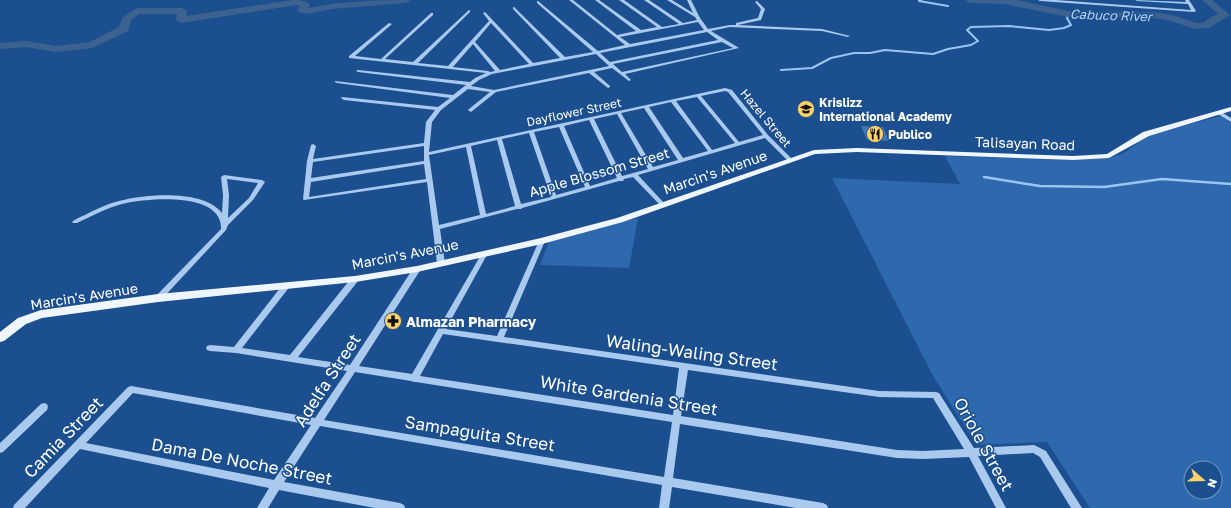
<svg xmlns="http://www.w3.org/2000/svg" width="1231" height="508" viewBox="0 0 1231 508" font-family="'Golos Text',sans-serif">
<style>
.green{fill:#2e69ad;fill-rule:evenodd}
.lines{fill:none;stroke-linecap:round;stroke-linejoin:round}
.stream-far1{stroke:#9cc4f0;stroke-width:2}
.stream{stroke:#9cc4f0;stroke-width:2.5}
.river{fill:#3c6290;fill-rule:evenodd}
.building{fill:#4478b7}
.minor{fill:#a9c9ee;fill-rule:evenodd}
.major{fill:#f0f6ff;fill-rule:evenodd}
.labels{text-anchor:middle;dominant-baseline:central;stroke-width:3;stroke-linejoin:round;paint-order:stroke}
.far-poi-label{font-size:12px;font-weight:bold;fill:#fff;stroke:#1b4f8f;text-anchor:start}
.far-street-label{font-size:12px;fill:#fff;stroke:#1b4f8f}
.far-water-label{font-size:13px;font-style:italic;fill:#b5d3f5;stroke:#1b4f8f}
.street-label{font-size:14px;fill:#fff;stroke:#1b4f8f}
.poi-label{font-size:14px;font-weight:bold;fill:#fff;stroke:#1b4f8f;text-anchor:start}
.near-street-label{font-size:17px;fill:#fff;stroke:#1b4f8f}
</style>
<rect width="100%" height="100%" fill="#1b4f8f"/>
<!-- green -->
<path class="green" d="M1221 116 1231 123V508H1090L1047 442 976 445 932 374 832 178 960 184 945 156 1063 160 1110 158 1122 154 1145 138 1156 133ZM1191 468H1215V492H1191Z
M638 218 629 268 540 265 549 241Z"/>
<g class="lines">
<!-- stream-far1 -->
<path class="stream-far1" d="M921 0 919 1 948 6
M781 70 812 68 831 58 854 53H870L885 50 933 54 948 49 971 45 978 41 967 30 971 27 1009 26 1049 30 1064 28 1071 25 1067 18 1068 14"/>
<!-- stream -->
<path class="stream" d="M984 177 1040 186 1104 187 1162 179 1231 184"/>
<!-- river -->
<path class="river" d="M293 0C299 0 306 0 310 5L308 8C342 1 376 0 411 0L406 3 332 9 306 14 299 12 297 10 300 6 297 5 181 23 176 20 177 14H139L131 20 128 31 92 48 56 52 26 47 0 49V43L26 41 56 46 90 42 119 27 123 17 137 8H182L187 11 186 16Z
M965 0H1017L1068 11 1155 12 1176 16 1196 23H1203L1211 17 1218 14 1202 0H1212L1230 15 1209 28 1195 29 1171 21 1155 18 1068 17 1005 4 970 3Z"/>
</g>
<!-- building -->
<path class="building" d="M861 126 883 127 889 141 867 140Z"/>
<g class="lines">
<!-- minor -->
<path class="minor" d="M569 0H573L617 35 636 31 595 0H599L641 30 657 27 619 0H624L662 27 679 24 644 0H649L683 23 697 20 695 17 667 0H672L693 13 687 0H691L700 18 708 29 730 25H736V23L758 18 761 9 755 2 757 1 765 9 761 20 738 25 822 29 850 36 848 37 822 31 730 27 711 31 739 48 625 74 631 80 629 81 612 68 594 72 610 86V87L608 88 589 73 496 92 471 112 468 110 469 109 490 92 468 89 441 110 432 122 429 152 725 88 732 90 768 135 793 160 792 161H788L765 138 638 175 665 204 666 205 665 206H661L633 177 624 179 623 181H619L522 208 521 209H517L440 229 445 263 441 265 437 263 427 182 304 200 303 199 307 161 311 145 313 144 316 146 313 159 424 143 426 122 435 110 344 100 341 98 342 97 438 107 450 98 337 83 335 82V81L453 95 466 85 358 72 356 71 358 70 470 82 475 78 486 73 349 58V56L389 23 392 24 355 56 381 59 431 13H433V15L385 59 413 62 469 10H470V12L418 63 448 66 489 21 483 13 485 12 533 63 560 58 513 9V7H514L565 57 593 52 537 3V1H538L598 51 625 45ZM698 22 704 30 630 44 620 37ZM491 23 529 64 500 70 475 42ZM707 32 718 40 610 62 600 53ZM722 42 733 48 622 72 613 64ZM473 44 495 71 490 72 488 71 453 67ZM596 54 609 66 494 90 471 86 479 80 492 74ZM725 91 728 92 763 135 739 142 701 96ZM697 97 735 143 712 150 676 101ZM671 102 708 151 683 158 649 107ZM644 108 678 160 653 167 621 113ZM617 114 648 169 622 176 594 119ZM589 120 617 178 590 186 564 126ZM559 127 585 187 556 195 534 132ZM529 133 551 197 521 204 502 139ZM497 140 515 206 486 214 471 146ZM424 146V161L311 178 313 162ZM466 147 480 215 439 225 429 155ZM424 164 426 179 309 197 311 182Z
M1038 0H1056L1191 10 1188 4 1137 1 1135 0 1186 2 1185 0H1189L1196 11 1194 12 1040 1Z
M1220 111 1231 118V122L1218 114V112Z
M224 175 262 180 265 182 253 200 228 225 226 230 161 300H155L154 298 221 229C223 191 145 198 122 204 106 208 92 216 77 223H73L72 222C75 219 80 217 85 215 96 209 107 204 119 201 145 194 204 189 222 213L223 195 221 177ZM227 179 258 183 249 198 228 218 229 195Z
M542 239 545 241 504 337 879 391 936 392 939 393 974 448 1034 445 1046 451 1082 508H1071L1040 457 1033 453 978 456 1006 508H996L969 457 923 459 897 458 680 424 673 478 823 503 827 505 828 508H796L672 487 669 508H659L662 485 320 426 284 482 400 503 404 505 405 508H375L279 490 268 508H257L269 488 80 449 25 508H13L14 505 128 387 131 386 315 418 347 371 236 353 210 351 207 350 206 348 207 346 210 345 234 347 284 283H290L291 285 242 348 290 355 352 277H355L359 279 358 281 298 357 350 365 414 267H420L421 269 359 366 412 374 482 253 485 251 488 253 446 329 497 336 539 241ZM443 334 679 368 673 415 420 376ZM688 370 879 397 933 398 964 449 923 451 897 450 681 416ZM355 372 411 381 414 382H416L672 422 664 477 324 420ZM133 393 311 425 274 480 86 443Z
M44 403 47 404 48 407 47 410 3 452 0 453V443L41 404Z"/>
<!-- major -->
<path class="major" d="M1231 107V111L1149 136 1109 158 1073 160 857 152 815 154 623 222 542 244 417 272 355 282 158 302 42 318 26 324 4 341 0 342V332L18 318 41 310 158 294 355 276 417 266 541 238 617 218 814 150 857 148 1073 156 1107 154 1143 132Z"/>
</g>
<!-- icons -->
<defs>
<g id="school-disc" transform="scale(0.9)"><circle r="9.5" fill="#ffd166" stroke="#1b4f8f"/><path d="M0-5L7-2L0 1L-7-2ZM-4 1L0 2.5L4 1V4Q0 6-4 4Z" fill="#111"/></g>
<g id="restaurant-disc" transform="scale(0.9)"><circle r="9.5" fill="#ffd166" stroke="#1b4f8f"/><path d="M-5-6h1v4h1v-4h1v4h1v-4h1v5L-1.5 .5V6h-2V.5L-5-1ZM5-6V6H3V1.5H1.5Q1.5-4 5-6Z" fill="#111"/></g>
<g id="pharmacy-disc" transform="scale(0.9)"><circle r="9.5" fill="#ffd166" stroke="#1b4f8f"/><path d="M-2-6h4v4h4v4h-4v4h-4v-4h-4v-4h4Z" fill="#111"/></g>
</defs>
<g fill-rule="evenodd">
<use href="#school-disc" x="806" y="109"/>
<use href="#restaurant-disc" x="875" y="134"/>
<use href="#pharmacy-disc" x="393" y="321"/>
</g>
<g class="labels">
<!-- far-poi labels -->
<g class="far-poi-label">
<text x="819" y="102">Krislizz<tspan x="819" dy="14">International Academy</tspan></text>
<text x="888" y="134">Publico</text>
</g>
<!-- far-street labels -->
<g class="far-street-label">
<text transform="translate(574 112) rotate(-12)">Dayflower Street</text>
<text transform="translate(766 118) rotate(50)">Hazel Street</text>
</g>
<!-- far-water labels -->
<g class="far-water-label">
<text transform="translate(1111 15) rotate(2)">Cabuco River</text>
</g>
<!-- street labels -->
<g class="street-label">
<text transform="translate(1025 143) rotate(2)">Talisayan Road</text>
<text transform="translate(599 172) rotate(-16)">Apple Blossom Street</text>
<text transform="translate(715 172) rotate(-19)">Marcin's Avenue</text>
<text transform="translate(405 254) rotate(-11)">Marcin's Avenue</text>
<text transform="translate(84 296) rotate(-9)">Marcin's Avenue</text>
</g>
<!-- poi labels -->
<g class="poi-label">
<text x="406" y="321">Almazan Pharmacy</text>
</g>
<!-- near-street labels -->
<g class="near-street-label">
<text transform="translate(692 352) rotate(8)">Waling-Waling Street</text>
<text transform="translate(327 380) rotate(-57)">Adelfa Street</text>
<text transform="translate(629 395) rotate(9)">White Gardenia Street</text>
<text transform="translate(480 433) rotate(9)">Sampaguita Street</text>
<text transform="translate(63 437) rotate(-46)">Camia Street</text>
<text transform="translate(984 444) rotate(61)">Oriole Street</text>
<text transform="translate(242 461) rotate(11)">Dama De Noche Street</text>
</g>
</g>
<!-- north arrow -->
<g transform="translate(1203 480) rotate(110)"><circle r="19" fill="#1b4f8f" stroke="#7695bc"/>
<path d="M0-3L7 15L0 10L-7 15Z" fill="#ffd166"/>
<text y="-6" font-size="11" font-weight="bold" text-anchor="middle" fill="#ffffff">N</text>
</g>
</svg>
